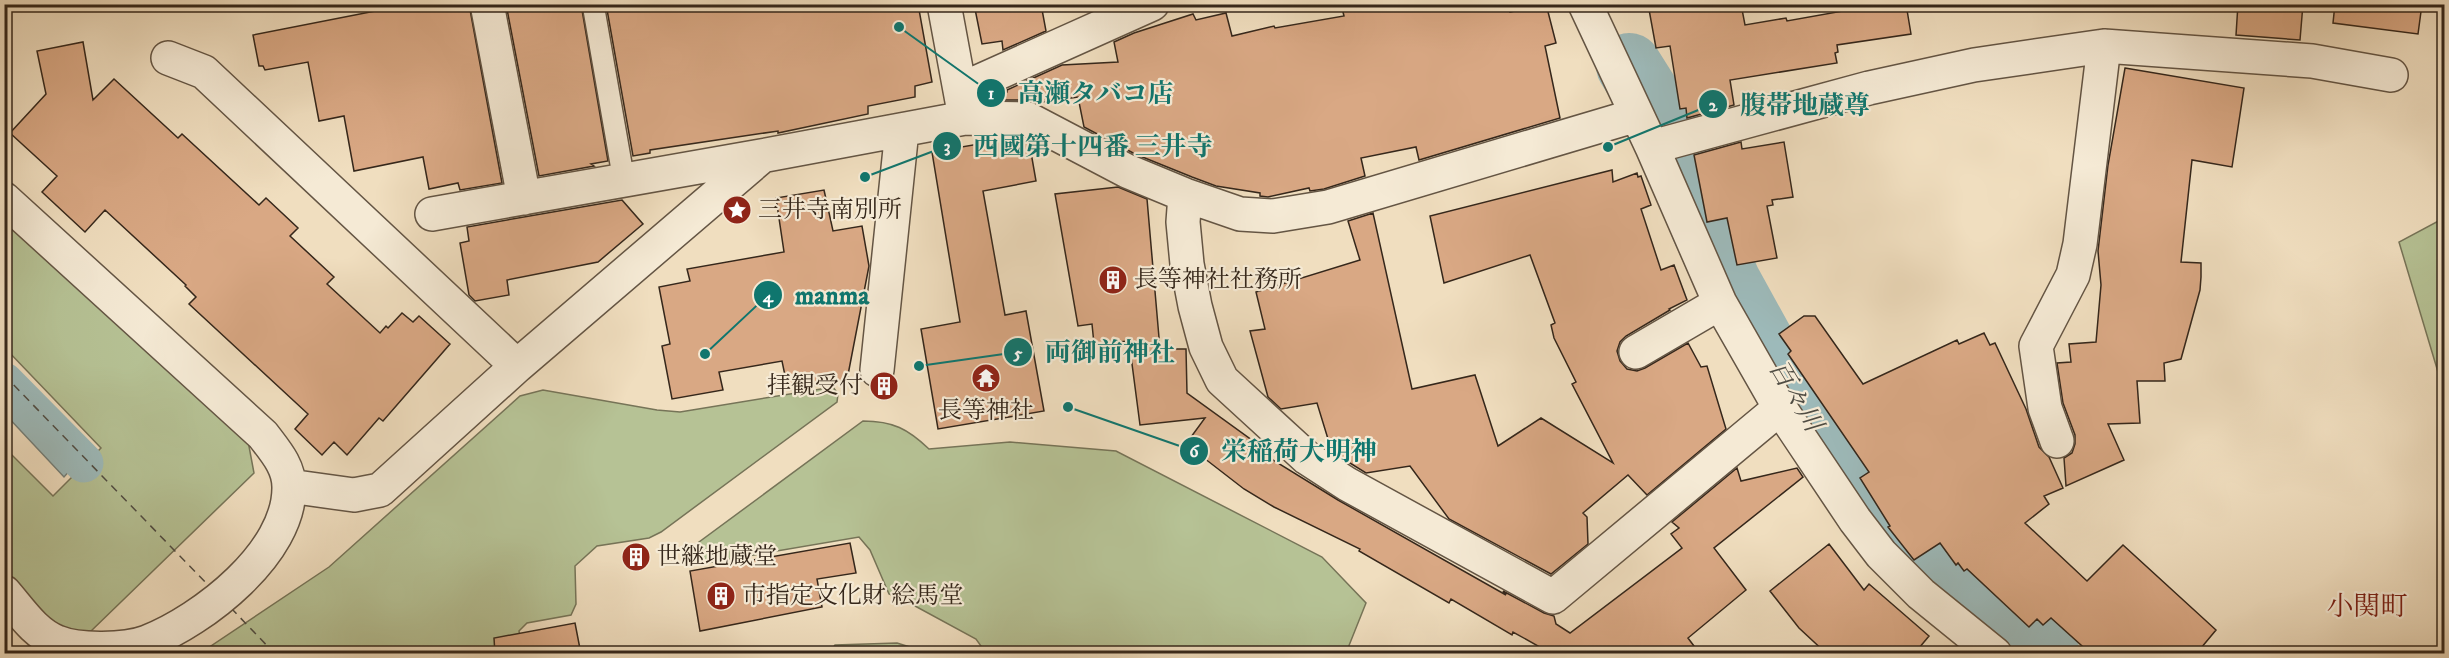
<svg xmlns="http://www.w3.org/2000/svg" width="2449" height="658" viewBox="0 0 2449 658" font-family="'IM FELL DW Pica','Noto Serif JP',serif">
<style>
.green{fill:#b6c295;stroke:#767458;stroke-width:1.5}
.water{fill:#9dbaba;stroke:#737f7a;stroke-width:1.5}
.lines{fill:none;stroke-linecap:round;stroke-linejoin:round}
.shore{stroke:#69706a;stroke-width:1.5}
.canal{stroke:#9dbaba;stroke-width:39}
.river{stroke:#9dbaba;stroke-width:66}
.ferry{stroke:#4f4c43;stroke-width:1.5;stroke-dasharray:8 6;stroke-linecap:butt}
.building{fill:#d9a884;stroke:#35271b;stroke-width:1.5}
.service-casing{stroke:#645544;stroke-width:24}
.minor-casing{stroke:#645544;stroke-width:36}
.service{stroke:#f5ead5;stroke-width:21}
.minor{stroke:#f5ead5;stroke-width:33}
.labels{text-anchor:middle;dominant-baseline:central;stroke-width:4.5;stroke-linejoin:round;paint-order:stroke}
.poi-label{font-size:24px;fill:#35271b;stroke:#f5ead5;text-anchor:start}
.water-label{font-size:26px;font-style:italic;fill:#4f4c43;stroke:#f5ead5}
.quarter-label{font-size:27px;fill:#7a1f14;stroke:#f5ead5}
.leader{fill:none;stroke:#0f766e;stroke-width:2}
.callout-dot{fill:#0f766e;stroke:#f5ead5;stroke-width:2}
.mark-label{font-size:18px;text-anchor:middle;font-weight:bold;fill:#fff}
.callout-label{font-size:26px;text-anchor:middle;font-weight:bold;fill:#0f766e;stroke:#f5ead5;stroke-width:4.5;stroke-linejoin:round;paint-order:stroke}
</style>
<rect width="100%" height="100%" fill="#f0debf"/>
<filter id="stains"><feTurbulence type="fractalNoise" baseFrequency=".00333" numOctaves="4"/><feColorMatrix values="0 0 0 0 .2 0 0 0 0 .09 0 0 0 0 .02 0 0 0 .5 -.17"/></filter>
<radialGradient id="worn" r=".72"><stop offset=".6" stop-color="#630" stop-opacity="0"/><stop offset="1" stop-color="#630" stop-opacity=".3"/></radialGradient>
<!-- green -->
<path class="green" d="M2444 218V392L2399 242Z
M5 222 248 441 254 473 89 633 49 627 5 575 4 447 53 496 101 448 5 348Z
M833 387 838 394 837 402 661 532 649 538 597 546 575 566 576 604 571 615 527 623 519 631 523 653 199 654 329 567 520 396 543 390 657 410 680 412Z
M863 421C893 421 908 429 929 449L1010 442 1116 451 1322 557 1366 603 1346 653H986L976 639 904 600 889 594 870 550 859 537 701 564 694 563 691 552 695 545Z
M897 643 929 653H829L835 645Z"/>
<!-- water -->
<path class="water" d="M5 363 88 450 64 477 5 414Z"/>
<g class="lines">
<!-- shore -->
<path class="shore" d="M4 372 78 449 79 452 66 466H63L11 412 4 410
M4 383 68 449V453L62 455 16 407 4 403"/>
<!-- canal -->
<path class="canal" d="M4 382 84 463"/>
<!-- river -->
<path class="river" d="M1629 66 1663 120 1687 174 1703 226 1728 282 1771 360 1827 450 1891 540 1912 561 1970 581 2047 654"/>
<!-- ferry -->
<path class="ferry" d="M4 375 209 586
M231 608 275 654"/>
</g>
<!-- building -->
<path class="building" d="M411 4H469L502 183 460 190 458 183 429 189 423 157 354 171 344 116 319 121 308 62 265 70 263 66H259L253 35Z
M506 4H581L608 161 591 164 594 166 539 176Z
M606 4H918L932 82 915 86V97L868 106V114L778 133V131L650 150V153L633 156Z
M974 4H1041L1046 31 1003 50 1002 41 982 44Z
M1341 4H1508L1510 12 1546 4 1556 43 1545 46 1560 118 1419 160 1416 147 1361 158 1365 176 1324 189 1310 191 1309 188 1268 197 1260 196V193L1216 186 1192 177 1135 154 1084 127 1078 97 1037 103 1028 100H991L1007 92V90L1062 65 1118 62 1114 42 1134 33 1193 14 1196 20 1226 13 1232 36 1274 26 1275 28 1344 16Z
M1648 4H1741L1745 25 1786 18 1787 21 1882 4H1906L1911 34 1837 45 1838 52 1835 53 1837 63 1730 80 1734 105 1687 118 1686 108 1680 109 1670 46 1656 48Z
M2238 4H2303L2300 40 2236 35Z
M2335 4H2422L2418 34 2333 23Z
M83 42 93 100 114 79 178 138 182 134 259 205 266 198 298 228 290 236 334 277 327 284 380 333 386 326 388 328 402 313 413 322 419 316 450 344 383 421 379 418 347 455 334 442 322 455 295 429 308 414 189 304 196 297 185 286 186 285 105 210 85 232 42 192 57 176 10 133 46 94 37 51Z
M2125 68 2244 88 2232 167 2192 160 2181 262 2201 263V277L2200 290 2181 359 2164 363 2165 381H2137L2140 423 2108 424 2124 460 2066 486 2064 458 2072 453 2075 444V435L2063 403 2057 363 2071 362 2069 344 2096 342 2101 285 2098 251 2108 165Z
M1014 138H1023L1029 141 1036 181 983 191 1005 315 1026 311 1044 411 938 429 921 329 960 322 932 152Z
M1741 142 1742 149 1784 142 1793 197 1772 200 1773 205 1767 206 1777 258 1737 265 1727 218 1707 222 1694 155Z
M1612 170 1613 182 1637 173 1638 177 1641 176 1651 205 1641 209 1661 270 1674 265 1687 300 1669 309 1670 310 1626 336 1620 342 1617 351 1620 361 1627 369 1637 371 1645 368 1688 343 1701 367 1707 366 1726 429 1647 495 1628 475 1583 513 1587 517 1588 544 1551 574 1449 519 1410 466 1366 473 1332 452 1317 403 1281 409 1268 397 1250 331 1265 329 1256 292 1360 260 1348 221 1373 213 1412 389 1475 375 1498 446 1541 418 1613 463 1572 384 1576 382 1554 338 1551 325 1555 323 1530 255 1444 283 1430 216Z
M1118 187 1147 199 1160 349H1186L1187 393 1260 446 1257 450 1338 500 1506 595 1503 591 1544 613 1554 616 1556 624 1570 633 1682 548 1671 534 1679 528 1672 522 1737 468 1741 481 1797 468 1803 477 1714 548 1746 590 1688 638 1700 654H1543L1547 651 1513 632 1512 635 1451 599 1449 603 1359 551 1360 549 1274 507 1244 489 1191 448V437L1205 418 1140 425 1129 341 1094 344 1092 324 1078 326 1055 194Z
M824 190 833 231 862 226 869 266 847 380 788 390 782 361 719 372 723 390 672 399 662 346 670 344 659 287 690 281 687 269 784 252 776 198Z
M622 200 643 224 598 262 507 280 509 295 475 301 469 295 460 243 469 241 467 227Z
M1804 316H1815L1863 384 1957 340 1959 344 1984 333 1990 345 1995 343 2026 409 2039 447 2049 457 2063 488 2044 496 2049 504 2025 523 2087 581 2123 545 2216 630 2196 654H2091L2051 618 2043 625 2037 619 2029 627 1967 569 1964 571 1958 563 1956 565 1940 543 1914 560 1888 527 1890 526 1860 478 1869 472 1788 354 1791 351 1779 334Z
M850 543 856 573 817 579 822 607 700 631 690 571Z
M1829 544 1864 590 1869 584 1929 636 1914 654H1827L1799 628 1770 591Z
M575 623 581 654H495L494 638Z"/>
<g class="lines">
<!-- service casing -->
<g class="service-casing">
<path id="service" d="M593 4 624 181"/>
</g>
<!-- minor casing -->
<g class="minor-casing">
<path id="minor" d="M487 4 524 198
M944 4 964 112
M1585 4 1652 147 1720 303 1780 408 1855 520 1881 554 1921 594 1995 654
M168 58 204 72 517 366
M960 90 1152 4
M1652 147 1869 88 1974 65 2104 46 2312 61 2391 75
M1185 195 1183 222 1187 264 1195 306 1206 347 1222 380 1307 458 1347 484 1553 597 1780 408
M4 199 263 435C275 451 289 466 289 487 290 553 203 620 147 642 126 650 78 651 57 642 34 633 20 610 4 592
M432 214 761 156 965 118 1028 119 1127 171 1185 195 1240 214 1273 216 1328 207 1637 115
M1636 352 1720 303
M877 370 902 130
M2057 441 2045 408 2036 346 2073 275 2080 244 2104 46
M289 486 354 495 380 490 517 366 761 157"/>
</g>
<!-- service -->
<use href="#service" class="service"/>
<!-- minor -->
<use href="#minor" class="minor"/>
</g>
<!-- icons -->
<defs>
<g id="sight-disc" transform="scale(1.5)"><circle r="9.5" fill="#8f2418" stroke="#f5ead5"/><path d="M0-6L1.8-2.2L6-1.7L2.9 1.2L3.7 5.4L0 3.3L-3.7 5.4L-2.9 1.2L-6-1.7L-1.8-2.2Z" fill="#fff"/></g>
<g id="building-disc" transform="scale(1.5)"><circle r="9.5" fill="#8f2418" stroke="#f5ead5"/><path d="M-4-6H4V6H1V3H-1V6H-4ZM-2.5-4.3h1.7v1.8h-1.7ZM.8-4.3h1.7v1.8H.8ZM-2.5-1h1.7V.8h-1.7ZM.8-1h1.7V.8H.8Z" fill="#fff"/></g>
<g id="temple-disc" transform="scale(1.5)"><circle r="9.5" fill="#8f2418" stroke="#f5ead5"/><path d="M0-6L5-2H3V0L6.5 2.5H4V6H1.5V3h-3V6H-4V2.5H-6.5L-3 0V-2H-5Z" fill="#fff"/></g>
</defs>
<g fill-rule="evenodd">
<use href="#sight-disc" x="737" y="210"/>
<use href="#building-disc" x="1113" y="280"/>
<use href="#temple-disc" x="986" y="378"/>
<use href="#building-disc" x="884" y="386"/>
<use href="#building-disc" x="636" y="557"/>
<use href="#building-disc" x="721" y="596"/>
</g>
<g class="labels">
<!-- poi labels -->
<g class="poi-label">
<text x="758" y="210">三井寺南別所</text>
<text x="1134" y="280">長等神社社務所</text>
<text x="863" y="386" text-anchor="end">拝観受付</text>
<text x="986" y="411" text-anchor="middle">長等神社</text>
<text x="657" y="557">世継地蔵堂</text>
<text x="742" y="596">市指定文化財 絵馬堂</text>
</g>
<!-- water labels -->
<g class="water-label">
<text transform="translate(1795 396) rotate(59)">百々川</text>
</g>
<!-- quarter labels -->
<g class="quarter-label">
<text x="2367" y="607">小関町</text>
</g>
</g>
<!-- callouts -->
<path class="leader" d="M899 27L991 93M1608 147L1713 104M865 177L947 146M705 354L768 295M919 366L1018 352M1068 407L1194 451"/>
<g class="callout-dot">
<circle cx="899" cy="27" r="6"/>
<circle cx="1608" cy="147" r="6"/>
<circle cx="865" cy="177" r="6"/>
<circle cx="705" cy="354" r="6"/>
<circle cx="919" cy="366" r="6"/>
<circle cx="1068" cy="407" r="6"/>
<circle cx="991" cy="93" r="15"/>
<circle cx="1713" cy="104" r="15"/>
<circle cx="947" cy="146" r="15"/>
<circle cx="768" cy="295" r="15"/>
<circle cx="1018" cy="352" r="15"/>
<circle cx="1194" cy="451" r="15"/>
</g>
<g class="mark-label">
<text x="991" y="99">1</text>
<text x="1713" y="111">2</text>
<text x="947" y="152">3</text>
<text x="768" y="302">4</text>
<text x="1018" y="359">5</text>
<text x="1194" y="457">6</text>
</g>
<g class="callout-label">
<text x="1096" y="102">高瀬タバコ店</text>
<text x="1805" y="114">腹帯地蔵尊</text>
<text x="1093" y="155">西國第十四番 三井寺</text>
<text x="832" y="304">manma</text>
<text x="1110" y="361">両御前神社</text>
<text x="1299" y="460">栄稲荷大明神</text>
</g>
<!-- margin -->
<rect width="2449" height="658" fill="none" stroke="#f0debf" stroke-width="24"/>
<rect x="6" y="6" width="2437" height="646" fill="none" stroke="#35271b" stroke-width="3"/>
<rect x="12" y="12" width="2425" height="634" fill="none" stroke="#35271b" stroke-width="1.5"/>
<rect width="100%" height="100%" filter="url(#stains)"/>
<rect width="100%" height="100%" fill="url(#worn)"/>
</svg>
